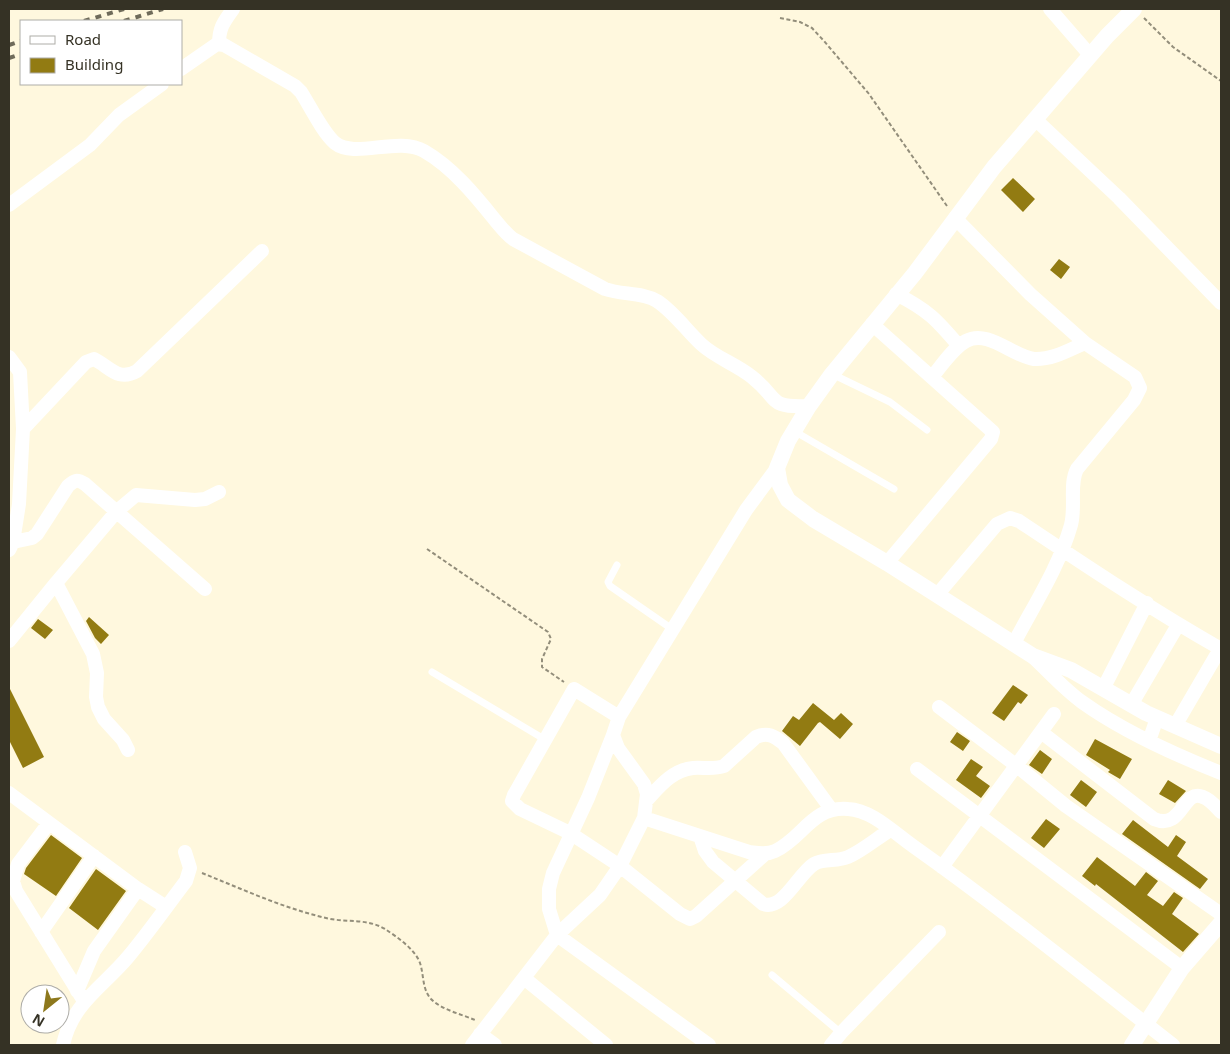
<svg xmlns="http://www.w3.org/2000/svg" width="1230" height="1054" viewBox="0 0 1230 1054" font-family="'Noto Sans',sans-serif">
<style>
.building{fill:#927b12}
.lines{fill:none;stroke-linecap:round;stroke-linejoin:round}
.path{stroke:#938e7b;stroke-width:2;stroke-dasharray:4 2.5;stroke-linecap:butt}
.service{stroke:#fff;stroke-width:7}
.minor{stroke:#fff;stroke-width:14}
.tertiary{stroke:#fff;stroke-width:16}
.rail{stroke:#6f6b5a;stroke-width:4;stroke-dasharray:6 6;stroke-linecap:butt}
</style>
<rect width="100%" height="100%" fill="#fff8de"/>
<!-- building -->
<path class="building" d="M1013 178 1035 199 1023 212 1001 190Z
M1059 259 1070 267 1061 279 1050 270Z
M89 617 109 635 101 644 95 638 86 621Z
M38 619 53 630 45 639 31 628Z
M1013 685 1028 695 1021 704 1018 702 1004 721 992 713Z
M9 687 44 757 23 768 9 740Z
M813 703 834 720 841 713 853 724 840 739 820 722 818 723 800 746 782 731 793 716 799 720Z
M957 732 970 741 963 751 950 742Z
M1095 739 1132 759 1120 779 1108 772 1110 770 1086 755Z
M1040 750 1052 759 1042 774 1029 765Z
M971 759 983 767 976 776 990 786 981 798 956 780Z
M1081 780 1097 792 1086 807 1070 795Z
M1168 780 1186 791 1175 803 1159 794Z
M1046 819 1060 829 1044 848 1031 838Z
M1133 820 1168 847 1176 835 1186 842 1177 856 1208 879 1200 889 1122 834Z
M51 835 82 858 56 896 24 874 26 868Z
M1097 857 1135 886 1146 872 1158 881 1147 895 1163 906 1174 892 1183 898 1172 914 1199 934 1183 952 1096 884 1095 886 1082 876Z
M96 869 126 891 98 930 69 908Z"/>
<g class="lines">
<!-- path -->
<path class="path" d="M780 18 800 22 812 28 824 41 869 94 947 206
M1144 18 1173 47 1221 81
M427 549 548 632 551 639 542 659V667L564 682
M202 873C242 889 283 908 326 918 346 923 367 918 385 929 397 937 415 949 420 963 424 975 422 989 431 999 442 1010 461 1014 475 1020"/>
<!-- service -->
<path class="service" d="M832 374 890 402 927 430
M794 431 894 489
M617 565 608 582 610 586 672 629
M432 672 544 739
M772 975 841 1033"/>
<!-- minor -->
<path class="minor" d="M1050 9 1090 55
M219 44C219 27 224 22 233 9
M181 69 217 44 224 45 295 86 301 92C310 106 323 133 335 143 355 159 398 136 424 151 452 167 475 195 495 220 501 227 505 233 513 239L605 289C622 295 642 292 657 301 674 312 686 330 701 344 716 358 736 364 752 377 780 399 767 408 809 406
M1035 119 1119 198 1221 303
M9 205 90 145 119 115 162 84
M955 218 1030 294 1085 343 1135 377 1140 388 1134 400 1077 469C1069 484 1076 506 1071 525 1059 567 1034 605 1014 643
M896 294C928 310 937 320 959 346
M872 324 993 432 991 439 887 563
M9 357 20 372 23 429 19 504 13 542 9 550
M932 377C942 365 953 348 966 341 988 329 1012 356 1034 359 1052 360 1069 350 1085 343
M23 429 86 362 94 359C110 367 118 382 137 371L262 251
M13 542 32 538 37 534 68 486C75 480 77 479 85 484L205 589
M937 595 997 524 1010 518 1019 521C1085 565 1152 610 1221 649
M9 641 56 583
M1034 658C1050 673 1064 689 1082 702 1124 732 1173 754 1221 773
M1103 689 1147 603
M1131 705 1178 625
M939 707 1017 766 1066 806 1221 914
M619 717 574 689 514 795 512 801 520 809 570 833 620 866 680 914 690 919 696 916 765 854
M1175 726 1220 649
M1041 732 1154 819C1183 831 1182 788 1203 797 1210 799 1216 807 1221 812
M613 735 588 798 553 873 549 889V909L557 935 709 1045
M1149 741 1157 718
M128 750 123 740 104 719 98 707 96 697 97 673 93 654 56 583 117 511 136 495 195 500 205 499 219 492
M917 769 1182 968
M9 793 138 889 166 907
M646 801C659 787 672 770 693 768 703 767 713 770 724 766L756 737C768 732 774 736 783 743L831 809
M644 818 749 852C758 853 767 855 775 851 803 838 812 806 848 809 872 810 894 833 913 846 1002 909 1087 978 1173 1045
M49 823 18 864 13 881 16 891 84 1001
M700 836 705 851 713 862 763 904C783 911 798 874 814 864 824 858 837 862 848 857 862 851 876 839 890 830
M942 867 1054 714
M41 932 94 856
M524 978 606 1045
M77 991 94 951 138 889
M480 1034 495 1045
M63 1045C72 1003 103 987 128 957 148 933 167 906 186 881L190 868 185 852
M472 1045 557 935 600 895 620 866 644 818 647 794 644 784 618 748 613 735 619 717 746 510 777 468
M831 1045 841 1033 939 932"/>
<!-- tertiary -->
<path class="tertiary" d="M1134 9 1107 36 994 167 915 273 832 374 809 406 788 441 777 468 780 485 788 500 813 519 887 563 1033 656 1071 670 1146 713 1221 746
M1132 1045 1182 968 1221 923"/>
<!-- rail -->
<path class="rail" d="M84 21 124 9
M124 21 163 9
M9 45 21 41
M9 58 21 54"/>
</g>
<!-- border -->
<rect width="1230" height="1054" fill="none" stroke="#353225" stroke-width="20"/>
<!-- legend -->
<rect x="20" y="20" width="162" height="65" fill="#ffffff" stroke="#aeada8"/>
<rect x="30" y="36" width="25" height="8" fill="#ffffff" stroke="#aeada8"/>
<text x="65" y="45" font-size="15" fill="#353225">Road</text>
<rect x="30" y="58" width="25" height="15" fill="#927b12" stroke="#aeada8"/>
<text x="65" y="70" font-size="15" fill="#353225">Building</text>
<!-- north arrow -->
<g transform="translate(45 1009) rotate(210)"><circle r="24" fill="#ffffff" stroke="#aeada8"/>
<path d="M0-4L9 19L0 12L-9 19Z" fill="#8d781c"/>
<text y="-8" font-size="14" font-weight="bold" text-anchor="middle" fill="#353225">N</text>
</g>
</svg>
